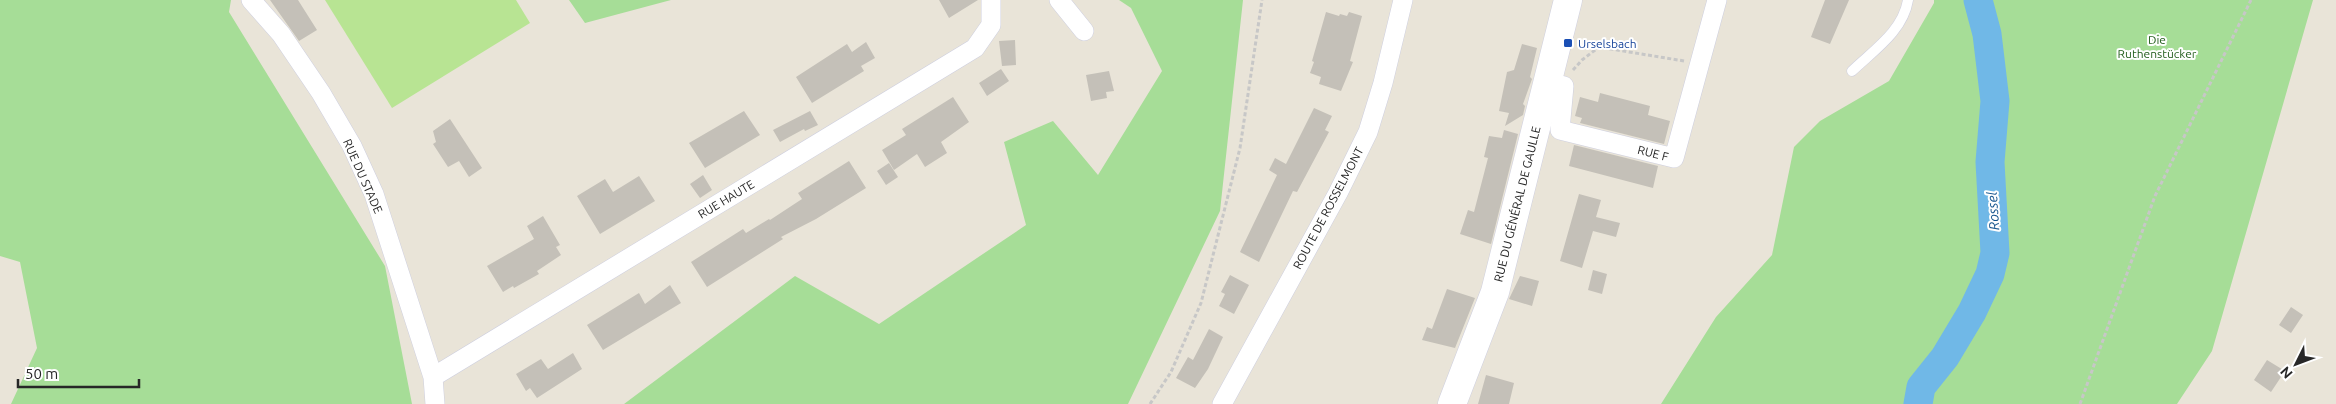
<svg xmlns="http://www.w3.org/2000/svg" width="2336" height="404" viewBox="0 0 2336 404" font-family="Ubuntu,sans-serif">
<style>
.green{fill:#a6dd97}
.pitch{fill:#b8e493}
.lines{fill:none;stroke-linecap:round;stroke-linejoin:round}
.river{stroke:#70b8e7;stroke-width:29}
.building{fill:#c4c0b8}
.lane-casing{stroke:#cecfdf;stroke-width:11}
.street-casing{stroke:#cecfdf;stroke-width:20}
.secondary-casing{stroke:#cecfdf;stroke-width:29}
.path{stroke:#c7c7c7;stroke-width:3;stroke-dasharray:4 2.5;stroke-linecap:butt}
.lane{stroke:#fff;stroke-width:10}
.street{stroke:#fff;stroke-width:19}
.secondary{stroke:#fff;stroke-width:28}
.transit-dot{fill:#1a4fb4;stroke:#fff;stroke-width:2}
.labels{text-anchor:middle;dominant-baseline:central;stroke-width:4;stroke-linejoin:round;paint-order:stroke}
.park-label{font-size:12px;fill:#225e1c;stroke:#fff}
.transit-label{font-size:12px;fill:#164399;stroke:#fff;text-anchor:start}
.street-label{font-size:12px;fill:#272727;stroke:#fff}
.water-label{font-size:14px;font-style:italic;fill:#14548d;stroke:#fff}
</style>
<rect width="100%" height="100%" fill="#e9e4d8"/>
<!-- green -->
<path class="green" d="M0 0H231L229 12 385 266 412 404H11L37 348 20 262 0 256Z
M569 0H671L585 23Z
M1119 0H1243L1220 211 1128 404H624L795 276 879 324 1026 225 1004 142 1053 121 1098 175 1162 71 1131 8Z
M1934 0H2313L2212 351 2177 404H1661L1716 317 1772 255 1794 147 1820 121 1889 81 1934 3Z"/>
<!-- pitch -->
<path class="pitch" d="M325 0H516L530 23 392 108Z"/>
<g class="lines">
<!-- river -->
<path class="river" d="M1918 404 1921 387 1945 357 1972 312 1990 274 1995 253 1990 162 1995 101 1987 34 1978 0"/>
</g>
<!-- building -->
<path class="building" d="M270 0H298L317 30 299 41Z
M939 0H978L949 18Z
M1825 0H1849L1830 44 1811 37Z
M1326 12 1339 16 1340 14 1347 16 1349 12 1362 16 1350 61 1353 62 1341 91 1319 84 1321 77 1310 73 1314 62 1312 61Z
M1015 40 1016 65 1002 66 999 41Z
M866 42 875 58 861 66 864 71 812 103 796 77 847 44 852 52Z
M1522 44 1537 48 1530 77 1532 79 1523 104 1525 106 1523 115 1505 126 1509 113 1499 111 1507 72 1514 70Z
M1001 69 1009 81 987 96 979 83Z
M1109 71 1114 91 1106 92 1107 98 1091 101 1086 75Z
M1600 93 1650 106 1648 115 1670 121 1664 144 1580 123 1582 118 1575 116 1580 97 1598 102Z
M953 97 969 122 941 142 947 153 925 167 917 154 894 170 882 150 906 135 902 129Z
M1314 108 1332 116 1325 130 1329 132 1297 192 1293 191 1259 262 1240 252 1277 175 1269 170 1275 158 1286 164Z
M744 111 760 135 705 168 689 143Z
M810 111 818 125 805 131 804 129 780 142 773 130Z
M450 119 482 168 469 177 459 161 448 167 433 144 436 142 433 131Z
M1504 130 1518 134 1491 244 1460 234 1468 210 1474 212 1488 158 1484 157 1489 136 1502 138Z
M1574 145 1658 166 1653 188 1569 166Z
M849 161 866 188 816 219 781 237 783 239 707 287 691 262 743 229 746 233 769 219 770 220 802 199 798 193Z
M889 163 898 177 886 185 877 171Z
M703 175 712 190 700 198 690 184Z
M639 176 655 201 600 234 577 196 605 179 613 192Z
M1579 194 1601 200 1596 217 1620 223 1616 237 1593 231 1582 268 1560 261Z
M543 216 560 245 556 247 561 255 537 271 539 274 514 288 513 286 503 292 487 266 534 239 527 226Z
M1593 270 1607 274 1602 294 1588 290Z
M1230 275 1249 285 1234 314 1219 306 1225 294 1221 292Z
M1520 276 1539 281 1532 306 1509 299Z
M670 285 681 303 603 350 587 325 639 293 645 304Z
M1447 289 1475 298 1455 348 1422 340 1427 327 1432 329Z
M2291 307 2303 315 2291 333 2279 325Z
M1209 329 1223 337 1208 369 1195 388 1176 378 1188 357 1193 360Z
M573 353 582 369 537 398 530 388 526 391 516 374 541 359 548 369Z
M2267 360 2285 371 2271 392 2254 380Z
M1486 375 1514 383 1509 404H1478Z"/>
<g class="lines">
<!-- lane casing -->
<g class="lane-casing">
<path id="lane" d="M1852 71C1874 50 1903 31 1908 0"/>
</g>
<!-- street casing -->
<g class="street-casing">
<path id="street" d="M251 0 281 34 321 93 352 146 374 194 433 377 435 404
M1059 0 1084 31
M1548 82 1564 86 1560 130 1674 158 1717 0
M433 377 975 48 991 25V0
M1222 404 1338 193 1368 132 1383 83 1403 0"/>
</g>
<!-- secondary casing -->
<g class="secondary-casing">
<path id="secondary" d="M1452 404 1495 292 1568 0"/>
</g>
<!-- path -->
<path class="path" d="M1573 70 1582 60 1599 47 1684 61
M1150 404 1171 372 1201 303 1240 148 1262 0
M2080 404 2155 196 2251 0"/>
<!-- lane -->
<use href="#lane" class="lane"/>
<!-- street -->
<use href="#street" class="street"/>
<!-- secondary -->
<use href="#secondary" class="secondary"/>
</g>
<!-- markers -->
<rect class="transit-dot" x="1563" y="38" width="10" height="10" rx="2.5"/>
<g class="labels">
<!-- park labels -->
<g class="park-label">
<text x="2157" y="39">Die<tspan x="2157" dy="14">Ruthenstücker</tspan></text>
</g>
<!-- transit labels -->
<g class="transit-label">
<text x="1578" y="43">Urselsbach</text>
</g>
<!-- street labels -->
<g class="street-label">
<text transform="translate(1653 153) rotate(14)">RUE F</text>
<text transform="translate(363 176) rotate(66)">RUE DU STADE</text>
<text transform="translate(726 199) rotate(-31)">RUE HAUTE</text>
<text transform="translate(1517 204) rotate(-76)">RUE DU GÉNÉRAL DE GAULLE</text>
<text transform="translate(1328 208) rotate(-62)">ROUTE DE ROSSELMONT</text>
</g>
<!-- water labels -->
<g class="water-label">
<text transform="translate(1993 211) rotate(-94)">Rossel</text>
</g>
</g>
<!-- north arrow -->
<g transform="translate(2296 364) rotate(228)" stroke="#ffffff" stroke-width="4" paint-order="stroke">
<path d="M0-4L9 19L0 12L-9 19Z" fill="#272727"/>
<text y="-8" font-size="14" font-weight="bold" text-anchor="middle" fill="#272727">N</text>
</g>
<!-- scale -->
<path d="M18 379v8h121v-8" fill="none" stroke="#272727" stroke-width="2.5"/>
<text x="25" y="379" font-size="15" fill="#272727" stroke="#ffffff" stroke-width="4" paint-order="stroke">50 m</text>
</svg>
